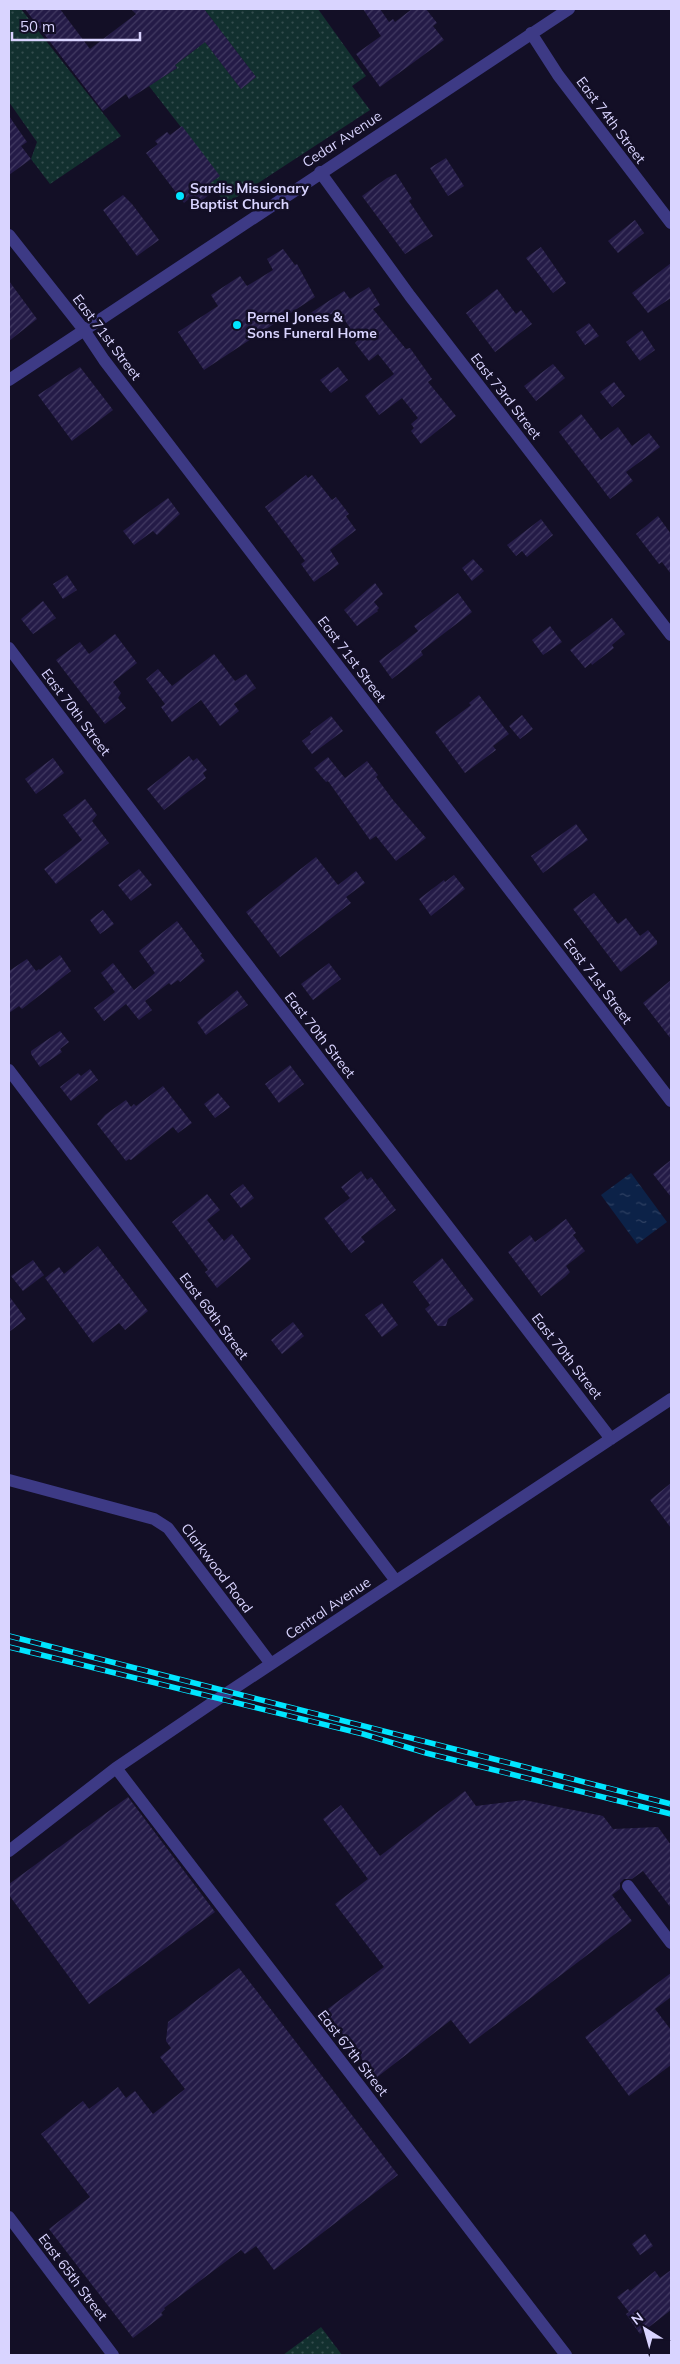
<svg xmlns="http://www.w3.org/2000/svg" width="680" height="2364" viewBox="0 0 680 2364" font-family="Mulish,sans-serif">
<style>
.grass{fill:url(#grass-dots)}
.water{fill:url(#water-ripples)}
.building{fill:url(#building-hatch)}
.lines{fill:none;stroke-linecap:round;stroke-linejoin:round}
.minor{stroke:#3d3a85;stroke-width:12}
.rail-casing{stroke:#00e5ff;stroke-width:5.5}
.rail{stroke:#130f26;stroke-width:4;stroke-dasharray:11;stroke-linecap:butt}
.poi-dot{fill:#00e5ff;stroke:#130f26;stroke-width:2}
.labels{text-anchor:middle;dominant-baseline:central;stroke-width:5;stroke-linejoin:round;paint-order:stroke}
.street-label{font-size:14px;fill:#d9d4ff;stroke:#130f26}
.poi-label{font-size:14px;font-weight:bold;fill:#d9d4ff;stroke:#130f26;text-anchor:start}
</style>
<defs>
<pattern id="grass-dots" width="8" height="8" patternUnits="userSpaceOnUse" patternTransform="scale(1.25)"><rect width="8" height="8" fill="#12302f"/><path d="M2 2h.1M6 6h.1" fill="none" stroke="#344d4e" stroke-width="1.8" stroke-linecap="round"/></pattern>
<pattern id="water-ripples" width="26" height="14" patternUnits="userSpaceOnUse" patternTransform="scale(1.25)"><rect width="26" height="14" fill="#0c2248"/><path d="M2 4q2-2 4 0t4 0M15 11q2-2 4 0t4 0" fill="none" stroke="#2f4163"/></pattern>
<pattern id="building-hatch" width="6" height="6" patternUnits="userSpaceOnUse" patternTransform="scale(1.25)"><rect width="6" height="6" fill="#241b47"/><path d="M-1 1l2-2M0 6l6-6M5 7l2-2" fill="none" stroke="#433b63"/></pattern>
</defs>
<rect width="100%" height="100%" fill="#130f26"/>
<!-- grass -->
<path class="grass" d="M9 9H21L121 136 50 184 31 159 37 142 9 102Z
M204 9H318L366 76 352 86 370 110 226 204 210 183 219 176 149 86 177 68 175 65 205 42 241 89 256 77Z
M321 2327 342 2355H283Z"/>
<!-- water -->
<path class="water" d="M631 1173 667 1222 637 1244 601 1195Z"/>
<!-- building -->
<path class="building" d="M25 9H60L90 49 136 14 131 9H204L256 77 241 89 205 42 175 65 177 68 129 99 126 94 103 111Z
M363 9H380L389 22 393 19 395 22 412 9H426L437 23 433 26 444 40 380 87 356 54 381 36Z
M9 116 27 142 21 146 31 159 9 175Z
M182 126 220 176 210 183 215 190 200 202 194 195 184 203 146 153 158 144 155 141 167 132 170 135Z
M446 158 464 186 448 196 430 168Z
M396 174 412 199 409 201 433 236 405 254 362 196 387 178Z
M123 195 132 204 159 240 137 256 103 210Z
M635 220 644 233 618 253 608 241Z
M541 247 566 283 553 293 526 258Z
M283 249 295 265 297 264 315 297 204 370 178 332 218 306 211 295 240 276 247 286 273 270 267 259Z
M671 263V298L648 313 632 293Z
M9 281 37 319 9 341Z
M369 287 380 305 373 309 406 349 410 348 432 379 428 382 456 416 421 444 411 431 414 428 411 424 418 418 402 398 379 415 365 396 394 374 378 354 369 361 355 343 358 340 338 310 316 323 309 314 344 291 350 299Z
M497 289 516 314 521 310 532 324 495 352 466 313Z
M589 323 599 336 585 345 576 332Z
M642 330 655 350 640 361 626 342Z
M553 364 565 378 536 401 524 386Z
M80 367 113 410 72 441 38 395Z
M338 367 348 380 331 393 320 380Z
M614 382 625 396 612 407 600 392Z
M581 414 601 440 618 427 632 446 649 433 660 447 626 472 633 481 610 499 559 432Z
M306 475 308 478 312 475 332 500 336 497 349 514 346 516 356 530 330 550 339 564 314 582 301 564 305 561 265 507Z
M168 498 180 514 157 535 153 531 134 545 123 531Z
M658 516 671 534V574L662 562 659 564 636 534Z
M541 519 553 535 527 557 522 551 516 556 507 545Z
M473 559 484 571 472 581 462 568Z
M67 575 77 590 63 599 53 584Z
M375 583 383 594 374 602 379 608 377 610 378 611 357 626 344 610Z
M458 593 472 612 421 651 423 655 392 679 379 661 418 631 414 626Z
M43 601 56 618 33 634 21 619Z
M612 618 625 634 612 645 614 648 592 665 591 663 585 668 570 650Z
M550 626 562 642 543 655 532 640Z
M115 634 137 663 113 682 121 693 118 698 126 708 105 724 56 660 80 642 89 654Z
M214 654 235 681 246 674 256 688 234 704 239 711 220 726 201 700 172 722 161 707 165 704 146 679 158 669 172 686Z
M479 695 509 734 493 746 496 750 465 773 435 732 471 705 469 703Z
M522 715 533 729 520 739 509 726Z
M331 716 343 731 312 754 302 741 311 734 310 732Z
M189 756 193 761 197 758 207 770 203 773 206 778 164 810 147 789Z
M328 757 345 778 367 761 378 775 376 777 393 800 426 838 396 861 376 836 370 840 328 781 326 782 314 768Z
M53 758 64 773 36 794 25 779Z
M85 799 97 815 92 821 109 843 56 884 44 869 82 840 63 815Z
M576 824 588 840 543 873 531 856Z
M316 857 338 885 356 871 365 883 346 897 351 903 280 957 246 912Z
M139 869 152 885 131 901 118 885Z
M454 875 465 889 431 916 419 899 444 880 445 882Z
M594 893 618 924 626 918 640 936 648 930 657 941V944L621 972 573 909Z
M103 910 114 924 100 934 90 920Z
M177 921 202 954 200 955 205 961 180 982 178 980 171 985 169 983 145 1001 152 1010 139 1020 126 1004 104 1021 94 1008 115 992 101 973 113 963 134 990 155 973 139 951Z
M60 955 71 971 22 1009 19 1006 9 1013V971L27 959 36 971 39 969 40 970Z
M329 963 341 979 313 1000 301 984Z
M671 980V1039L643 1003Z
M237 990 248 1005 206 1035 197 1022Z
M60 1031 69 1042 60 1049 62 1052 40 1067 31 1054V1051Z
M290 1065 304 1084 279 1103 265 1084Z
M90 1069 98 1080 71 1101 60 1087 78 1073 81 1076Z
M163 1086 192 1123 178 1133 173 1127 131 1160 129 1159 126 1161 97 1124 105 1115 126 1100 131 1107 134 1104 136 1106Z
M218 1093 230 1107 215 1118 204 1104Z
M671 1160V1197L653 1174Z
M361 1171 367 1180 371 1177 396 1210 361 1237 365 1242 351 1253 324 1218 350 1198 341 1187Z
M243 1184 254 1198 241 1208 230 1194Z
M207 1194 220 1210 207 1220 224 1241 232 1234 251 1259 217 1288 205 1272 208 1270 172 1222Z
M566 1219 576 1233 573 1235 585 1251 566 1266 570 1272 565 1277 541 1296 508 1252 530 1235 535 1242Z
M98 1246 148 1311 125 1330 119 1323 93 1343 45 1278 59 1267 64 1274Z
M442 1258 474 1300 448 1319 446 1326H438L425 1309 430 1305 413 1282Z
M33 1260 44 1275 23 1291 11 1276Z
M9 1296 26 1319 9 1332Z
M382 1303 398 1325 382 1337 365 1315Z
M293 1322 304 1336 282 1354 271 1340Z
M671 1483V1528L650 1500Z
M465 1791 476 1806 524 1800 603 1816 613 1829 658 1827 671 1845V1908L643 1871 632 1879H624L620 1883V1889L612 1895 632 1921 470 2044 451 2020 376 2078 325 2011 384 1967 335 1904 368 1879 323 1819 341 1805 380 1856Z
M128 1797 215 1912 89 2004 9 1895V1884Z
M239 1968 398 2175 274 2270 256 2246 245 2254 241 2250 164 2308 165 2309 161 2313 163 2315 133 2338 49 2229 90 2197 41 2134 83 2101 89 2109 118 2087 126 2098 135 2091 153 2114 185 2089 160 2057 171 2048 166 2041 168 2022Z
M671 1973V1997L655 2009 671 2030V2065L629 2096 585 2037Z
M645 2234 653 2246 640 2255 632 2244Z
M671 2270V2310L640 2334 626 2314 629 2312 617 2297 628 2289 630 2291 655 2271 660 2278Z"/>
<g class="lines">
<!-- minor -->
<path class="minor" d="M531 33 558 75 671 223
M320 172 410 296 671 635
M9 235 84 330 104 360 671 1101
M9 380 569 9
M9 648 230 942 611 1439
M9 1070 396 1581
M9 1480 154 1519 168 1528 271 1664
M116 1768 566 2355
M9 1851 116 1768 212 1703 671 1399
M628 1886 671 1943
M9 2217 113 2355"/>
<!-- rail casing -->
<g class="rail-casing">
<path id="rail" d="M9 1636 671 1804
M9 1647 363 1734 426 1753 671 1814"/>
</g>
<!-- rail -->
<use href="#rail" class="rail"/>
</g>
<!-- markers -->
<g class="poi-dot">
<circle cx="180" cy="196" r="5"/>
<circle cx="237" cy="325" r="5"/>
</g>
<g class="labels">
<!-- street labels -->
<g class="street-label">
<text transform="translate(611 120) rotate(53)">East 74th Street</text>
<text transform="translate(342 139) rotate(-33)">Cedar Avenue</text>
<text transform="translate(107 337) rotate(53)">East 71st Street</text>
<text transform="translate(506 396) rotate(52)">East 73rd Street</text>
<text transform="translate(352 659) rotate(53)">East 71st Street</text>
<text transform="translate(76 712) rotate(53)">East 70th Street</text>
<text transform="translate(598 981) rotate(53)">East 71st Street</text>
<text transform="translate(320 1035) rotate(52)">East 70th Street</text>
<text transform="translate(214 1316) rotate(53)">East 69th Street</text>
<text transform="translate(567 1356) rotate(52)">East 70th Street</text>
<text transform="translate(217 1568) rotate(53)">Clarkwood Road</text>
<text transform="translate(328 1608) rotate(-34)">Central Avenue</text>
<text transform="translate(353 2053) rotate(52)">East 67th Street</text>
<text transform="translate(73 2277) rotate(53)">East 65th Street</text>
</g>
<!-- poi labels -->
<g class="poi-label">
<text x="190" y="188">Sardis Missionary<tspan x="190" dy="16">Baptist Church</tspan></text>
<text x="247" y="317">Pernel Jones &amp;<tspan x="247" dy="16">Sons Funeral Home</tspan></text>
</g>
</g>
<!-- border -->
<rect width="680" height="2364" fill="none" stroke="#d9d4ff" stroke-width="20"/>
<!-- north arrow -->
<g transform="translate(645 2329) rotate(323)" stroke="#130f26" stroke-width="4" paint-order="stroke">
<path d="M0-4L9 19L0 12L-9 19Z" fill="#d9d4ff"/>
<text y="-8" font-size="14" font-weight="bold" text-anchor="middle" fill="#d9d4ff">N</text>
</g>
<!-- scale -->
<path d="M12 32v8h128v-8" fill="none" stroke="#d9d4ff" stroke-width="2.5"/>
<text x="20" y="32" font-size="15" fill="#d9d4ff" stroke="#130f26" stroke-width="4" paint-order="stroke">50 m</text>
</svg>
